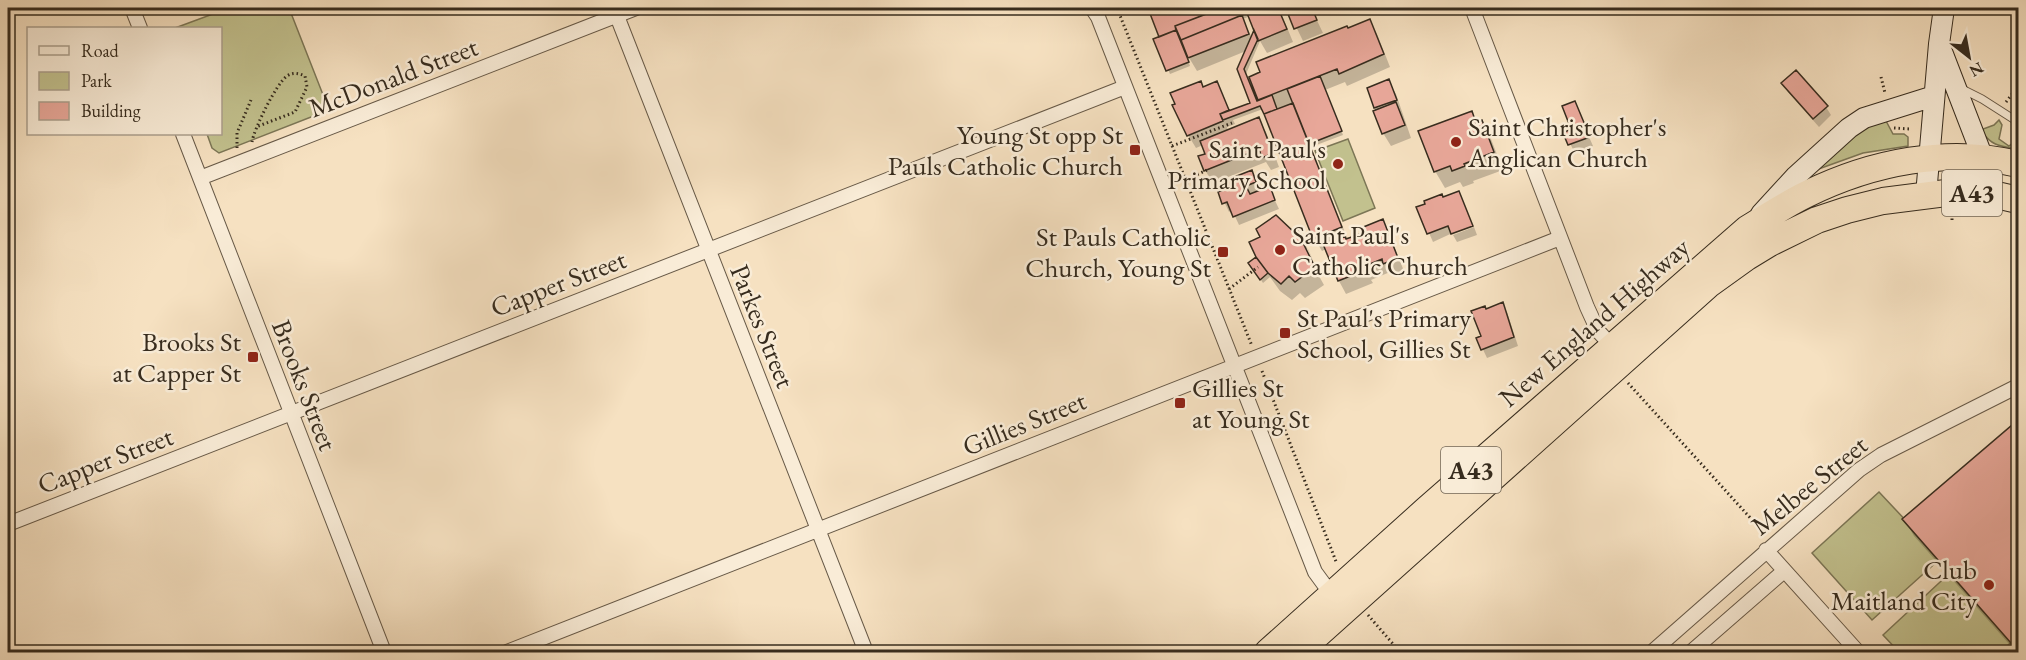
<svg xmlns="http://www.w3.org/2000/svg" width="2026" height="660" viewBox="0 0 2026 660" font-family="'EB Garamond',serif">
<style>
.green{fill:#c2c18e;stroke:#7c7656;stroke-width:1.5}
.shadow{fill:#0003;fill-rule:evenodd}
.building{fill:#e8a799;stroke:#372c1e;stroke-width:1.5}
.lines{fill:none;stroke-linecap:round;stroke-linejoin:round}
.lane-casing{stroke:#675947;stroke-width:9}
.street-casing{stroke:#675947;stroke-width:16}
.secondary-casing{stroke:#372c1e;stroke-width:22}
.highway-casing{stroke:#372c1e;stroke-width:28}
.path{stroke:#372c1e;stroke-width:3;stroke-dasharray:1.5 3;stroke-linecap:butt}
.lane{stroke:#f9ecd7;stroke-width:7}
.street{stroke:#f9ecd7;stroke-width:14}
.secondary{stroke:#f9ecd7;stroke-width:20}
.highway{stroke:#f6e1c1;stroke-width:26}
.poi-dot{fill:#8f2418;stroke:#f9ecd7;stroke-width:2}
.labels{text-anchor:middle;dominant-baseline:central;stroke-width:5;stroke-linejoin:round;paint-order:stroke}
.shield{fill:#f9ecd7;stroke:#716656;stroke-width:1.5}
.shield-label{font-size:26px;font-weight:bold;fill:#372c1e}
.street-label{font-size:27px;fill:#372c1e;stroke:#f9ecd7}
.poi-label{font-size:27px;fill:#372c1e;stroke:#f9ecd7;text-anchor:end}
</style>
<rect width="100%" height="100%" fill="#f6e1c1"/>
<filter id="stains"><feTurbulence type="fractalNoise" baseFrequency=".00333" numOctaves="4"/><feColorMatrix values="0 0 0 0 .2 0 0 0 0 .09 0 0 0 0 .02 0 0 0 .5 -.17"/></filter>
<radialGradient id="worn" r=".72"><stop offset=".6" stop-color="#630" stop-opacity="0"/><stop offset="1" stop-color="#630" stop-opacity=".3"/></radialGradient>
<!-- green -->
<path class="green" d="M229 8H289L329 110 219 153 212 148 207 134H220V28H175Z
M1885 119 1893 134H1904L1908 137V146L1863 153 1813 171 1867 126Z
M1999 120 2002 125 1999 139 2009 146 2018 139V149C2001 146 1993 147 1982 132L1983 129 1994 125Z
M1348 139 1375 208 1343 221 1315 151Z
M1879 492 1941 558 1872 620 1812 553Z
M1953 570 2015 639 2000 652H1899L1883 635Z"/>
<!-- shadow -->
<path class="shadow" d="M1162 8H1279L1293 42 1267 53 1260 41 1246 74 1257 102 1348 30 1370 21 1377 34 1390 67 1347 86 1345 82 1325 90 1343 135 1311 147 1348 240 1365 233 1382 221 1389 234 1404 271 1392 276 1390 272 1371 280 1373 283 1346 294 1339 281 1326 249 1322 251 1314 238 1263 109 1233 120 1235 124 1227 127 1228 131 1258 119 1266 132 1279 167 1271 170 1266 162 1213 183 1205 170 1207 155 1203 145 1196 148 1182 125 1201 83 1204 88 1217 83 1230 111 1251 103 1238 69 1246 51 1197 71 1188 56 1187 57 1190 66 1170 74 1155 40 1161 37 1151 12ZM1250 16 1256 37 1252 38 1243 19Z
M1294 8H1311L1323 33 1303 41 1288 10Z
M1520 8H1533L1523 12Z
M1388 81 1396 94 1411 138 1391 146 1383 133 1368 89Z
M1783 83 1826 107 1831 115 1819 127 1788 92Z
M1574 103 1593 146 1575 153 1565 134 1573 130Z
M1471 112 1477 124 1481 122 1491 139 1503 170 1473 181 1474 183 1463 187 1460 182 1445 188 1435 171Z
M1251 172 1261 192 1269 188 1279 209 1239 225 1232 210 1229 212 1220 193Z
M1458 193 1472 224 1433 242 1418 208Z
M1474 227 1477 235 1457 242 1453 235Z
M1304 242 1313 260 1308 249H1304L1324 285 1305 298 1300 293 1292 300 1280 291 1270 277 1263 283 1252 267Z
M1502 304 1507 312 1518 346 1487 358 1478 339 1483 337Z
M2018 422V652H2016L1914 536 1904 519Z"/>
<!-- building -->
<path class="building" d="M1158 8H1219V9L1175 26 1176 30 1159 37 1149 11Z
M1222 8H1245L1247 13 1181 40 1175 26Z
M1245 8H1278L1287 29 1258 41Z
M1290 8H1312L1317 20 1294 29 1286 9Z
M1242 15 1249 34 1188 58 1181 40Z
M1370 19 1384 54 1339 74 1337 69 1258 100 1249 77 1260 72 1256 62 1347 26 1348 28Z
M1176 30 1189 62 1166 71 1153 39Z
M1254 30 1258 39 1244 69 1257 101 1272 95 1277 109 1264 114 1260 106 1223 120 1220 114 1250 103 1237 69Z
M1796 70 1828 106 1813 119 1781 83Z
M1320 76 1342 131 1309 144 1287 89Z
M1389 79 1397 100 1374 108 1367 88Z
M1201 81 1203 87 1217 81 1229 110 1220 114 1223 121 1187 136 1172 105 1175 104 1170 93Z
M1575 101 1590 137 1568 145 1563 133 1571 129 1562 106Z
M1396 102 1405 125 1382 134 1373 111Z
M1293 103 1342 227 1313 239 1264 114Z
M1472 111 1476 123 1482 120 1494 152 1464 164 1465 166 1452 171 1450 166 1434 172 1418 131Z
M1259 117 1273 153 1262 158 1259 149 1204 171 1198 156 1205 154 1200 141Z
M1252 170 1256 182 1246 186 1250 194 1270 186 1275 200 1233 217 1227 202 1222 204 1218 192 1223 190 1219 183Z
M1459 191 1473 226 1451 234 1448 226 1427 234 1416 207 1425 204 1424 201 1442 194 1443 197Z
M1276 215 1295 233 1298 231 1305 241 1303 243 1315 267 1295 282 1289 276 1281 284 1268 273 1256 257 1249 242 1260 237 1256 229Z
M1383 219 1398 258 1383 264 1382 259 1365 266 1366 270 1338 281 1323 244 1345 236 1346 239 1363 233 1361 228Z
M1256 257 1268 273 1260 280 1248 263Z
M1503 302 1514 337 1481 350 1476 338 1481 336 1471 311 1485 306 1486 309Z
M2018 420V651L1902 519Z"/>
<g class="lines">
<!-- lane casing -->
<g class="lane-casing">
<path id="lane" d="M1960 88 1982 99 2018 122"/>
</g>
<!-- street casing -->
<g class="street-casing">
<path id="street" d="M132 8 140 28
M1092 8 1098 17 1315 572 1334 598
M1472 8 1587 307 1598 331 1612 346
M617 16 866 652
M183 134 384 652
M200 178 636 8
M8 524 1125 87
M1766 550 1858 652
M507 652 1560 238
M1652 652 1859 470 1881 455 2018 386
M1691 652 1784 571"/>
</g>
<!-- secondary casing -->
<g class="secondary-casing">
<path id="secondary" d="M1941 49 1983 158
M1926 195 1939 44 1944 8
M1761 214 1795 177 1849 128 1864 118 1934 96"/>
</g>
<!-- highway casing -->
<g class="highway-casing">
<path id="highway" d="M1268 652 1426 510 1747 229C1767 217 1786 204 1807 194 1872 162 1947 147 2018 164
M1298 652 1708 285 1747 257 1770 243 1817 220 1847 210 1883 201 1954 192 1992 194 2018 200"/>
</g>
<!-- path -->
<path class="path" d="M1117 8 1252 346
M1881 77 1885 93
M2006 102 2013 93
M1894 128 1910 129
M252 142C254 129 276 84 287 76 293 72 298 73 305 76L307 87 295 112 256 127
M1172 146 1232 123
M237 148V133L251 100
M1185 180 1207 170
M1952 220V211
M1229 289 1258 267
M1262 371 1337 564
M1628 383 1764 533
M1368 615 1400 652"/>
<!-- lane -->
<use href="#lane" class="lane"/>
<!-- street -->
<use href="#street" class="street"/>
<!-- secondary -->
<use href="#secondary" class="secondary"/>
<!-- highway -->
<use href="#highway" class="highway"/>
</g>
<!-- markers -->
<g class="poi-dot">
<circle cx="1456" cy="142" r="6"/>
<rect x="1129" y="144" width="12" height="12" rx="3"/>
<circle cx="1338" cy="164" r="6"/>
<circle cx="1280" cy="250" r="6"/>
<rect x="1217" y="246" width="12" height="12" rx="3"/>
<rect x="1279" y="327" width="12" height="12" rx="3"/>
<rect x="247" y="351" width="12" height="12" rx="3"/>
<rect x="1174" y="397" width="12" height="12" rx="3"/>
<circle cx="1989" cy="585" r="6"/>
</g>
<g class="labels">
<!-- shield labels -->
<g class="shield">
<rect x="1942" y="170" width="60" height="46" rx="4.5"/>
<rect x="1441" y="447" width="60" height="46" rx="4.5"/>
</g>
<g class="shield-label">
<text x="1972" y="193">A43</text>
<text x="1471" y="470">A43</text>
</g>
<!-- street labels -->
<g class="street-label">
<text transform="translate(393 77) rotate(-21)">McDonald Street</text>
<text transform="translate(558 283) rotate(-21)">Capper Street</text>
<text transform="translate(1594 322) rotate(-41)">New England Highway</text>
<text transform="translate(763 326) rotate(68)">Parkes Street</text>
<text transform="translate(305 385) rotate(69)">Brooks Street</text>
<text transform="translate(1024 423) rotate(-22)">Gillies Street</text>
<text transform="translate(105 460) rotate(-21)">Capper Street</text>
<text transform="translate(1809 485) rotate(-39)">Melbee Street</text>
</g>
<!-- poi labels -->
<g class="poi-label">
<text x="1468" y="126" text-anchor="start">Saint Christopher's<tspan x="1468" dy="31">Anglican Church</tspan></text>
<text x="1123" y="134">Young St opp St<tspan x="1123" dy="31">Pauls Catholic Church</tspan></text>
<text x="1326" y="148">Saint Paul's<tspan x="1326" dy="31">Primary School</tspan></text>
<text x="1292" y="234" text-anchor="start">Saint Paul's<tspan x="1292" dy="31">Catholic Church</tspan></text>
<text x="1211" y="236">St Pauls Catholic<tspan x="1211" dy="31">Church, Young St</tspan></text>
<text x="1297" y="317" text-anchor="start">St Paul's Primary<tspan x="1297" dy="31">School, Gillies St</tspan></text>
<text x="241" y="341">Brooks St<tspan x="241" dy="31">at Capper St</tspan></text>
<text x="1192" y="387" text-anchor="start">Gillies St<tspan x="1192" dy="31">at Young St</tspan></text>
<text x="1977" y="569">Club<tspan x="1977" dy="31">Maitland City</tspan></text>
</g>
</g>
<!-- margin -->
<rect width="2026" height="660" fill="none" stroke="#f6e1c1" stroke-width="30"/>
<rect x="9" y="9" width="2008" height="642" fill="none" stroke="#372c1e" stroke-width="3"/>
<rect x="15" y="15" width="1996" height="630" fill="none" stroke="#372c1e" stroke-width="1.5"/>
<!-- legend -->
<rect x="27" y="27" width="195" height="108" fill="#f9ecd7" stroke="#ab9f8d" stroke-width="1.5"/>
<rect x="39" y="46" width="30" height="9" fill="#f9ecd7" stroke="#ab9f8d" stroke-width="1.5"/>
<text x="81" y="57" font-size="18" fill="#372c1e">Road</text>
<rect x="39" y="72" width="30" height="18" fill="#c2c18e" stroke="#ab9f8d" stroke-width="1.5"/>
<text x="81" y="87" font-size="18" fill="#372c1e">Park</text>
<rect x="39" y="102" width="30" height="18" fill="#e8a799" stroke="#ab9f8d" stroke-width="1.5"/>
<text x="81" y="117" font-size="18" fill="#372c1e">Building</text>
<!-- north arrow -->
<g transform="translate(1969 57) rotate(149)" stroke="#f9ecd7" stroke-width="4.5" paint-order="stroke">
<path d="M0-4.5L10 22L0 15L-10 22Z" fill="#372c1e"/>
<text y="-9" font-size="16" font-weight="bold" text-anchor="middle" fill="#372c1e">N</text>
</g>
<rect width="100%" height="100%" filter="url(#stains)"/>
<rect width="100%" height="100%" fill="url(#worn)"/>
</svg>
